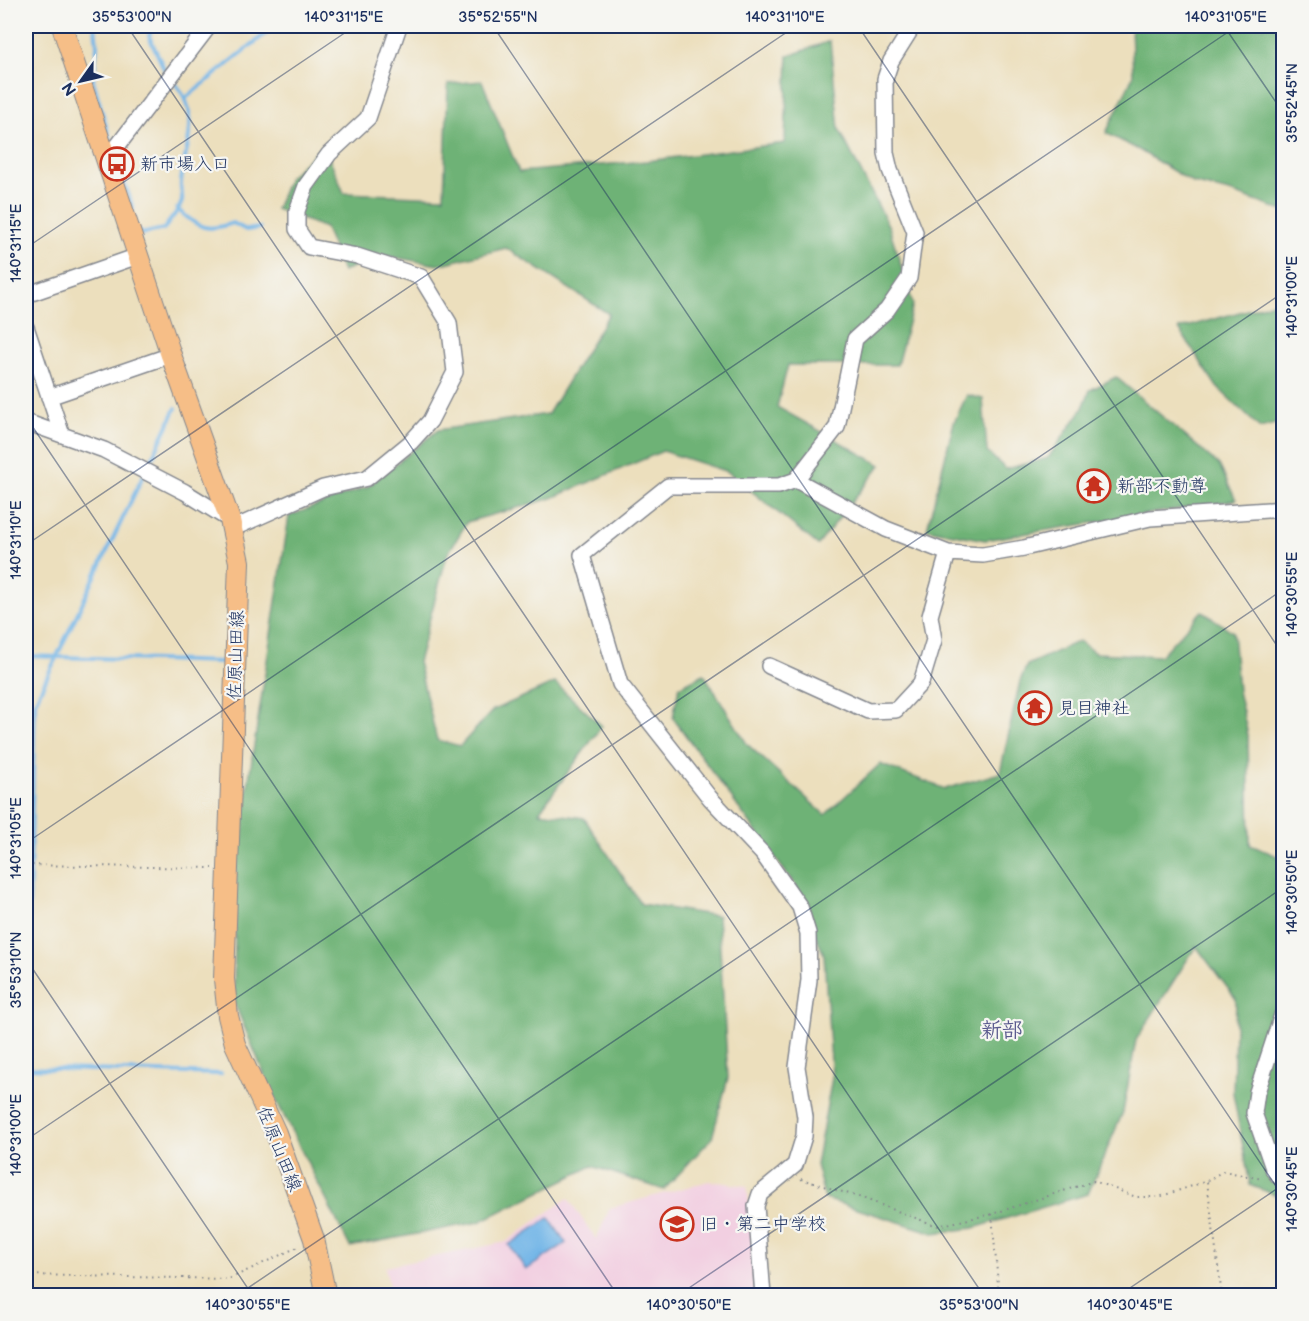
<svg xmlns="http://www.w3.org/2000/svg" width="1309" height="1321" viewBox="0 0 1309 1321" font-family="'Balsamiq Sans','Klee One',sans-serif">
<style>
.built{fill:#f2cfe1}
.forest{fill:#6eb276;stroke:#44706a;stroke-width:1.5}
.water{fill:#72b5e7;stroke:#4672a2;stroke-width:1.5}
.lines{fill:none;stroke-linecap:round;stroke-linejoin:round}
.stream{stroke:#72b5e7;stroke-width:4}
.minor-casing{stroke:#84878e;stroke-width:18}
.major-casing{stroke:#84878e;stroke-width:22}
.path{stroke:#84878e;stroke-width:2;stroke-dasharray:1.5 4.5;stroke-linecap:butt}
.minor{stroke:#fff;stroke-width:15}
.major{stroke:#f6be87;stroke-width:20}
.ticks{fill:none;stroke:#1b2f5e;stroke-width:1.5;stroke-opacity:0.45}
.labels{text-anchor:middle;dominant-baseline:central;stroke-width:4.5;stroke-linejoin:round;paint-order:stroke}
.poi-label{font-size:18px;fill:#1b2f5e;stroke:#f6f6f2;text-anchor:start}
.street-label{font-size:18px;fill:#1b2f5e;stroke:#f6f6f2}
.quarter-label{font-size:21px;font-weight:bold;fill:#5b5b8f;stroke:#f6f6f2}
.neatline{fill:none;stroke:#1b2f5e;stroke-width:2}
.ticks-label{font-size:15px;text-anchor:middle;fill:#1b2f5e}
</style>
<rect width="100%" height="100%" fill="#f6f6f2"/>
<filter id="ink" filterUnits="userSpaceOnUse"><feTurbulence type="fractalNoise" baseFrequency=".0167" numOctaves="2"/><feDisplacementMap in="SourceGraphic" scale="12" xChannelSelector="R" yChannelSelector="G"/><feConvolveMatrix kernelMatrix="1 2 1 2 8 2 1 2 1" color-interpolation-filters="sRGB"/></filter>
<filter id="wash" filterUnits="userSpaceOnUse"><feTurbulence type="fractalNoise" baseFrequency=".008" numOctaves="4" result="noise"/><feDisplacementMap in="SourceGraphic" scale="24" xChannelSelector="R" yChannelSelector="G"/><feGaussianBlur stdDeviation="1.35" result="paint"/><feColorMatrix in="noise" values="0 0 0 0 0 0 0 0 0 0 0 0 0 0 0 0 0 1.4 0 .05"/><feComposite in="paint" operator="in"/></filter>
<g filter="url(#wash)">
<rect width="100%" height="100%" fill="#ecdfbd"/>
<!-- built -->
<path class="built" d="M709 1181 747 1186 759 1295H391L385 1267 506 1242 568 1198 596 1239 610 1208Z"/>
<!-- forest -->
<path class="forest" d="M1131 26H1283V211L1233 193 1193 183 1139 150 1106 133 1133 76Z
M830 41 839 129 889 227 913 304 897 365H788L777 407 881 465 818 545 728 472 663 451 552 498 467 522 447 555 418 662 437 740 460 746 493 710 555 683 602 726 539 812 584 818 641 904 718 916 728 1078 712 1138 664 1190 592 1166 479 1222 350 1247 270 1088 234 1002 236 864 289 516 367 487 438 430 548 414 609 314 506 248 438 265 376 254 343 272 325 228 276 209 289 177 324 145 344 193 444 197 448 84 482 81 519 172 647 161 785 143 788 56Z
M1283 300V422L1260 428 1217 387 1179 329Z
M1116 377 1219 465 1236 500 985 540 927 529 954 422 967 395 983 399 987 452 1006 469 1048 458 1083 408 1090 390Z
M1202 611 1233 632 1238 691 1248 735 1250 845 1283 858V1198L1250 1185 1233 1093 1236 999 1196 946 1136 1040 1123 1112 1088 1194 974 1228 934 1233 825 1199 816 1165 832 1078 824 955 795 885 673 718 679 687 704 674 747 744 825 815 880 764 945 789 1000 773 1020 681 1027 665 1079 641 1095 653 1160 656Z"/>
<!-- water -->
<path class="water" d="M549 1218 566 1243 526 1270 509 1245Z"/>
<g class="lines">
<!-- stream -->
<path class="stream" d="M95 26 97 46 93 80 110 140
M153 26 149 36 166 73
M187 97 275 26
M116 156 133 209
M177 209C199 227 205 233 233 223L246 230 260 228
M140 231 141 234 164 229C169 221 180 210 182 201 183 195 180 188 181 182 185 144 203 116 175 83
M147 469 176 408
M26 656 223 662
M26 1005 35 702 143 476
M26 1068 221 1074"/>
</g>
</g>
<g filter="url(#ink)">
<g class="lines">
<!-- minor casing -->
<g class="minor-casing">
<path id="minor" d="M106 161 209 26
M26 295 138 256
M26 327 62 435
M49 397 171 355
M26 422 104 450 185 492 230 520
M796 480 886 529 948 553 983 555 1024 548 1150 518 1284 509
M232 529 323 488 367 478 411 442 430 421 455 372 449 323 421 277 357 256 309 247 297 229V211L306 186 329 154 368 118 399 26
M769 666 868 711 896 710 921 683 934 640 930 616 948 553
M1284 1009 1257 1092 1254 1113 1274 1171 1284 1182
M763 1296 756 1206 760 1194 795 1165 804 1136 805 1117 797 1067 809 980 808 933 800 907 762 853 710 798 620 684 582 555 668 486H779L796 480 837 427 855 339 887 310 909 278 915 232 890 170 886 153 885 79 891 61 913 26"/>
</g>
<!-- major casing -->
<g class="major-casing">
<path id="major" d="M62 26 171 355 230 520 239 562 224 979 228 1016 235 1044 276 1133 314 1239 326 1296"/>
</g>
<!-- path -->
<path class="path" d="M26 865 213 868
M801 1179 865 1199 937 1226 992 1214 1094 1181 1136 1197H1159L1207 1181 1223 1171 1262 1179
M1207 1182 1222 1296
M992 1214 999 1296
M26 1275 229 1279 300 1246"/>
<!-- minor -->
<use href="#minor" class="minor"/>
<!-- major -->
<use href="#major" class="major"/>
</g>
</g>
<!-- ticks -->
<path class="ticks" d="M127 26 984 1296M493 26 1284 1198M858 26 1284 656M1224 26 1284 114M26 248 355 26M26 417 618 1296M26 545 796 26M26 843 1237 26M26 959 253 1296M26 1140 1284 292M236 1296 1284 589M677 1296 1284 887M1118 1296 1284 1184"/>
<!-- icons -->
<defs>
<g id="bus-ring" transform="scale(1.725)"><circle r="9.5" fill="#f6f6f2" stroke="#c8321e" stroke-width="1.5"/><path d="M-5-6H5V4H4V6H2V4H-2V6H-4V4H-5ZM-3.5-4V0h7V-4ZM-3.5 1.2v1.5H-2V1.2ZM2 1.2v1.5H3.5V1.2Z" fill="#c8321e"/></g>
<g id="temple-ring" transform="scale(1.725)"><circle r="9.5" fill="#f6f6f2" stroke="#c8321e" stroke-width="1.5"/><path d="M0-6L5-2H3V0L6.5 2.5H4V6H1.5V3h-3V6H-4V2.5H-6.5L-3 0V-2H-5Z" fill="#c8321e"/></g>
<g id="school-ring" transform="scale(1.725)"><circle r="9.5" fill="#f6f6f2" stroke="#c8321e" stroke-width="1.5"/><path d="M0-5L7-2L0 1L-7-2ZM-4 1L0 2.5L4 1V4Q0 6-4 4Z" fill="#c8321e"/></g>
</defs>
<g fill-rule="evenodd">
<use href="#bus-ring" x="117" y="164"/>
<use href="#temple-ring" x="1094" y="486"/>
<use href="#temple-ring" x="1035" y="708"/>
<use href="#school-ring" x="677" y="1224"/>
</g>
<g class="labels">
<!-- poi labels -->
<g class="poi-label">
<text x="140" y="164">新市場入口</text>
<text x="1117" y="486">新部不動尊</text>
<text x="1058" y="708">見目神社</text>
<text x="700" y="1224">旧・第二中学校</text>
</g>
<!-- street labels -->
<g class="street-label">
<text transform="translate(236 655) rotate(-88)">佐原山田線</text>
<text transform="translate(279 1149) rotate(68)">佐原山田線</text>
</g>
<!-- quarter labels -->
<g class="quarter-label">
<text x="1002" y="1030">新部</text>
</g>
</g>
<!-- margin -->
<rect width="1309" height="1321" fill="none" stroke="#f6f6f2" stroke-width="66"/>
<!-- north arrow -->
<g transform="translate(81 81) rotate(236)" stroke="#f6f6f2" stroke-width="4.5" paint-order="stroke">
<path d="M0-4.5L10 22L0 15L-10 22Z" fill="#1b2f5e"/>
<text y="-9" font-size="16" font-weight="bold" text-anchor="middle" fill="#1b2f5e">N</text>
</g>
<rect x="33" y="33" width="1243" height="1255" class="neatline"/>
<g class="ticks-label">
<text x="132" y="22">35°53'00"N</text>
<text x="344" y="22">140°31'15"E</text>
<text x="498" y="22">35°52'55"N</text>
<text x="785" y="22">140°31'10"E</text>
<text x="1226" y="22">140°31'05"E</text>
<text transform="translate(1292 103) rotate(-90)" y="5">35°52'45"N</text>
<text transform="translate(16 243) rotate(-90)" y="5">140°31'15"E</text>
<text transform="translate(1292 297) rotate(-90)" y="5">140°31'00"E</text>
<text transform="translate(16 540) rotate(-90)" y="5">140°31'10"E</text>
<text transform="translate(1292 594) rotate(-90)" y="5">140°30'55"E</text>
<text transform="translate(16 838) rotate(-90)" y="5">140°31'05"E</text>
<text transform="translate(1292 892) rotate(-90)" y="5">140°30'50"E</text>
<text transform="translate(16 970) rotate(-90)" y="5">35°53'10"N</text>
<text transform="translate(16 1135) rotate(-90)" y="5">140°31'00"E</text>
<text transform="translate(1292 1189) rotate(-90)" y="5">140°30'45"E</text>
<text x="248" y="1310">140°30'55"E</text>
<text x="689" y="1310">140°30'50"E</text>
<text x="979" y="1310">35°53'00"N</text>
<text x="1130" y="1310">140°30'45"E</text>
</g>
</svg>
